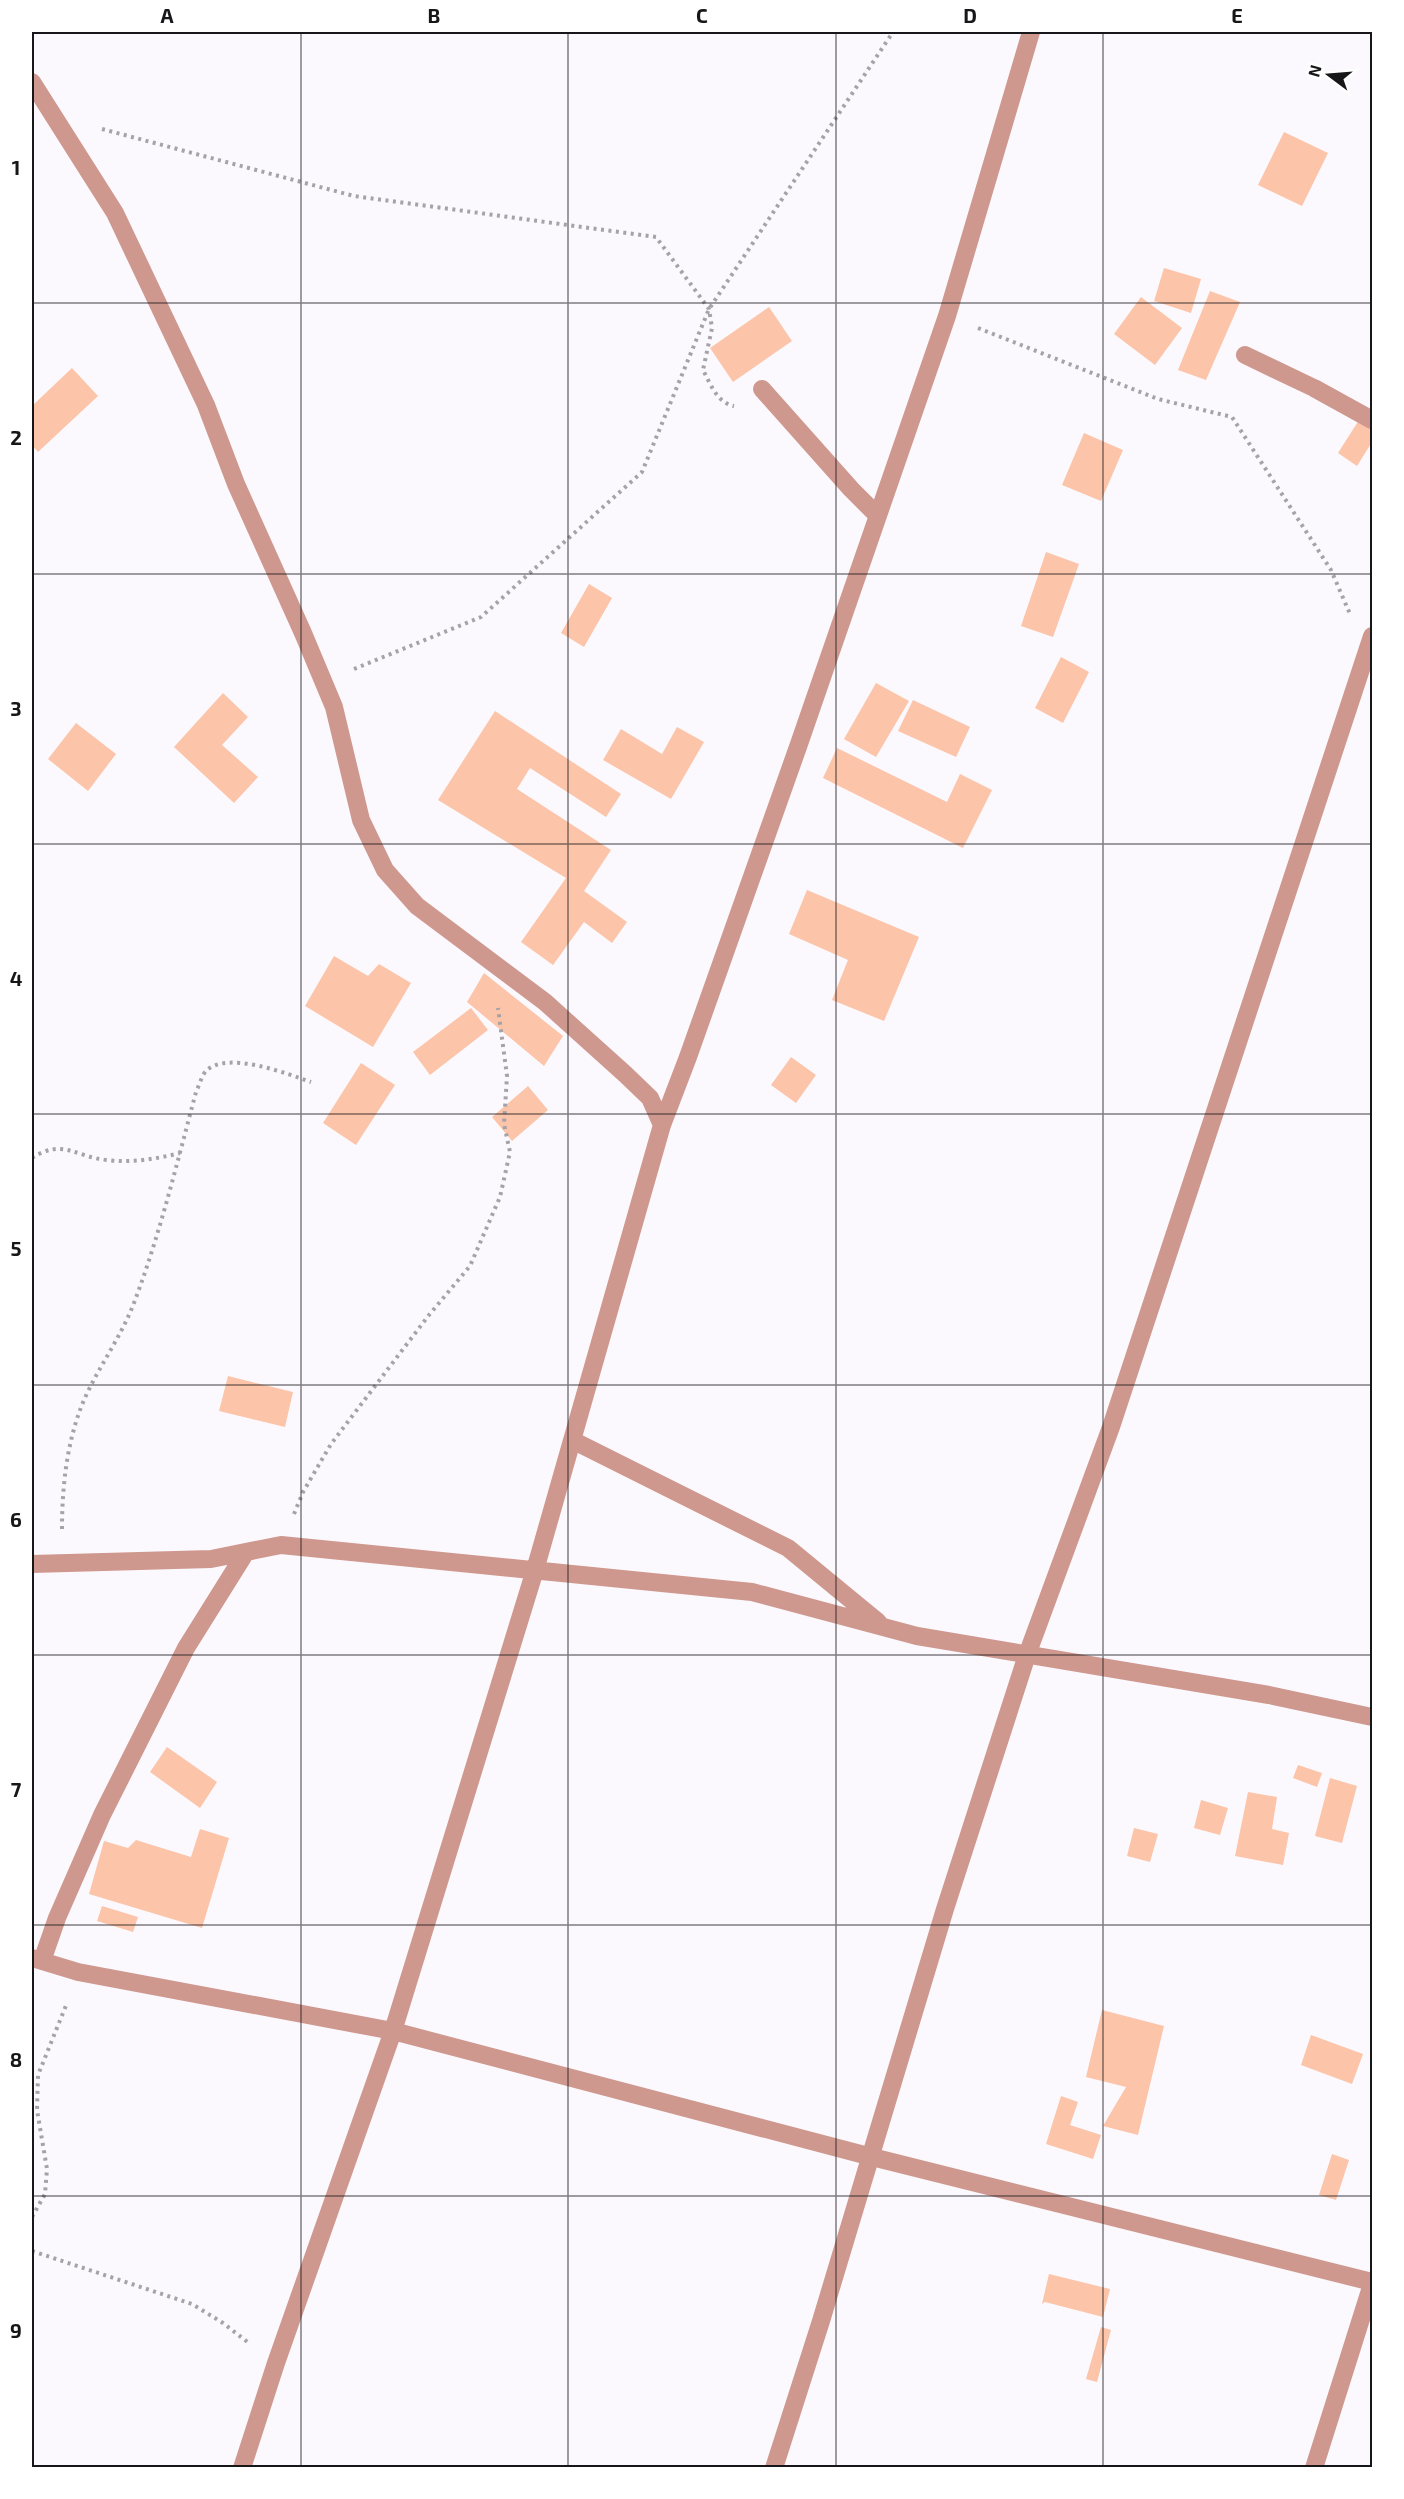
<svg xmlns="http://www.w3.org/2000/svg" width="1404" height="2499" viewBox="0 0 1404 2499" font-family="'Exo 2',sans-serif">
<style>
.building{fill:#fcc4a8}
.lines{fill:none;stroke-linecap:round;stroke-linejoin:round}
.path{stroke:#a5a3a7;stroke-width:4;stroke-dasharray:3 4.5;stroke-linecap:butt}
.street{stroke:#cf988e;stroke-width:18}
.grid{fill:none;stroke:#171619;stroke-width:1.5;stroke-opacity:0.55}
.neatline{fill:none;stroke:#171619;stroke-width:2}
.grid-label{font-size:20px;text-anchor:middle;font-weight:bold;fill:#171619}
</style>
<rect width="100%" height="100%" fill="#fbf9fe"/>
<!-- building -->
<path class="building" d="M1284 132 1328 153 1302 206 1258 185Z
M1164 268 1201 279 1191 313 1154 301Z
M1210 291 1240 302 1206 380 1178 370Z
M1141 297 1182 328 1155 365 1114 334Z
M769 307 792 341 733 382 710 348Z
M72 368 98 396 38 452 32 445V406Z
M1359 420 1372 428V442L1357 466 1338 453Z
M1084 433 1123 450 1101 501 1062 485Z
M1046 552 1079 564 1053 637 1021 626Z
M589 584 612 598 584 647 561 633Z
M1061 657 1089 672 1063 723 1035 708Z
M876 683 909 701 876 757 844 739Z
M223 693 248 717 222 745 258 777 234 803 174 747Z
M913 700 970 727 956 757 898 731Z
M495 711 621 794 606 817 530 768 517 789 611 850 584 891 627 922 612 943 584 922 553 965 521 942 566 878 438 800Z
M76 723 116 754 88 791 48 759Z
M677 727 704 742 671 799 603 760 621 729 662 754Z
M837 748 947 802 960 774 992 790 963 848 823 778Z
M807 890 919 937 884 1021 832 1000 848 960 789 934Z
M334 956 368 976 379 964 411 983 373 1047 305 1006Z
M484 973 563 1036 544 1066 467 1002Z
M471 1008 488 1030 430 1075 413 1052Z
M791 1057 816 1075 796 1103 771 1085Z
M361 1063 395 1085 356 1145 323 1123Z
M528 1086 548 1110 512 1141 492 1117Z
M228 1376 293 1392 285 1427 219 1411Z
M167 1747 217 1782 200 1808 150 1772Z
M1298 1765 1322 1773 1317 1787 1293 1778Z
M1330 1778 1357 1786 1342 1843 1315 1836Z
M1248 1792 1277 1797 1272 1829 1289 1833 1283 1865 1235 1856Z
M1201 1800 1228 1808 1220 1835 1194 1828Z
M1134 1828 1158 1834 1150 1862 1127 1856Z
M200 1829 229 1838 202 1928 89 1894 104 1841 128 1848 136 1840 191 1857Z
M102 1906 138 1917 133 1932 97 1921Z
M1102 2010 1164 2026 1138 2135 1103 2126 1126 2087 1086 2077Z
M1311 2035 1363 2054 1352 2084 1301 2065Z
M1061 2096 1078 2102 1070 2125 1101 2135 1093 2159 1046 2144Z
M1332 2154 1349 2160 1336 2200 1319 2195Z
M1049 2274 1110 2289 1103 2317 1045 2302 1042 2304Z
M1101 2327 1111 2330 1097 2382 1086 2379Z"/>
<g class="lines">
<!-- path -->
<path class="path" d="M102 129 354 196 656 237 709 309 712 328 703 370C710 383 717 403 734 406
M978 328 1158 399 1232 417 1331 570 1350 614
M354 669 481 617 642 472 709 309 893 32
M32 1158C63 1138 75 1157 107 1160 132 1163 156 1159 180 1153
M294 1514 303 1492 331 1444 429 1315 470 1266 500 1197 510 1152 504 1124 507 1076 498 1008
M62 1529C62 1486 67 1440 84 1400 99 1366 121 1337 134 1303 160 1234 177 1163 196 1092 199 1086 202 1075 206 1071 227 1050 288 1074 311 1082
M32 2217 45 2194 47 2169 37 2110 38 2075 67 2003
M32 2251 192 2304 223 2323 250 2344"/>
<!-- street -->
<path class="street" d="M32 82 115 213 206 405 236 484 303 633 334 707 361 820 385 870 417 906 545 1002 625 1074 650 1098 662 1125
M1245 355 1314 388 1372 420
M762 389 851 489 878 516
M572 1440 788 1548 878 1622
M32 1564 211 1559 281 1545 752 1592 917 1636 1269 1695 1372 1717
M32 1958 78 1972 393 2031 872 2157 1372 2282
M42 1961 57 1918 102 1815 186 1648 246 1552
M242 2468 276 2363 393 2031 535 1570 662 1125 688 1057 799 744 947 316 1031 32
M774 2468 821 2321 945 1909 1027 1655 1111 1427 1372 636
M1314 2468 1372 2284"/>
</g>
<!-- grid -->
<path class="grid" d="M301 32V2468M568 32V2468M836 32V2468M1103 32V2468M32 303H1372M32 574H1372M32 844H1372M32 1114H1372M32 1385H1372M32 1655H1372M32 1925H1372M32 2196H1372"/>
<!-- border -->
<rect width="1404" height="2499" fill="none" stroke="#ffffff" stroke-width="66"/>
<!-- north arrow -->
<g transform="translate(1329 75) rotate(286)" stroke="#ffffff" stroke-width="4.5" paint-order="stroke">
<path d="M0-4.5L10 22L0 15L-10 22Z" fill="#171619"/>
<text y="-9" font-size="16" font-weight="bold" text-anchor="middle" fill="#171619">N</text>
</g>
<rect x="33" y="33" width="1338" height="2433" class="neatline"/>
<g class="grid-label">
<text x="167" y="23">A</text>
<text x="434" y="23">B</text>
<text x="702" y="23">C</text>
<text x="970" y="23">D</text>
<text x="1237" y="23">E</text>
<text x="16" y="175">1</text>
<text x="16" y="445">2</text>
<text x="16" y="716">3</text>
<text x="16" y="986">4</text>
<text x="16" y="1256">5</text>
<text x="16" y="1527">6</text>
<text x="16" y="1797">7</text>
<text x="16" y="2067">8</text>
<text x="16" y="2338">9</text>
</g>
</svg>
